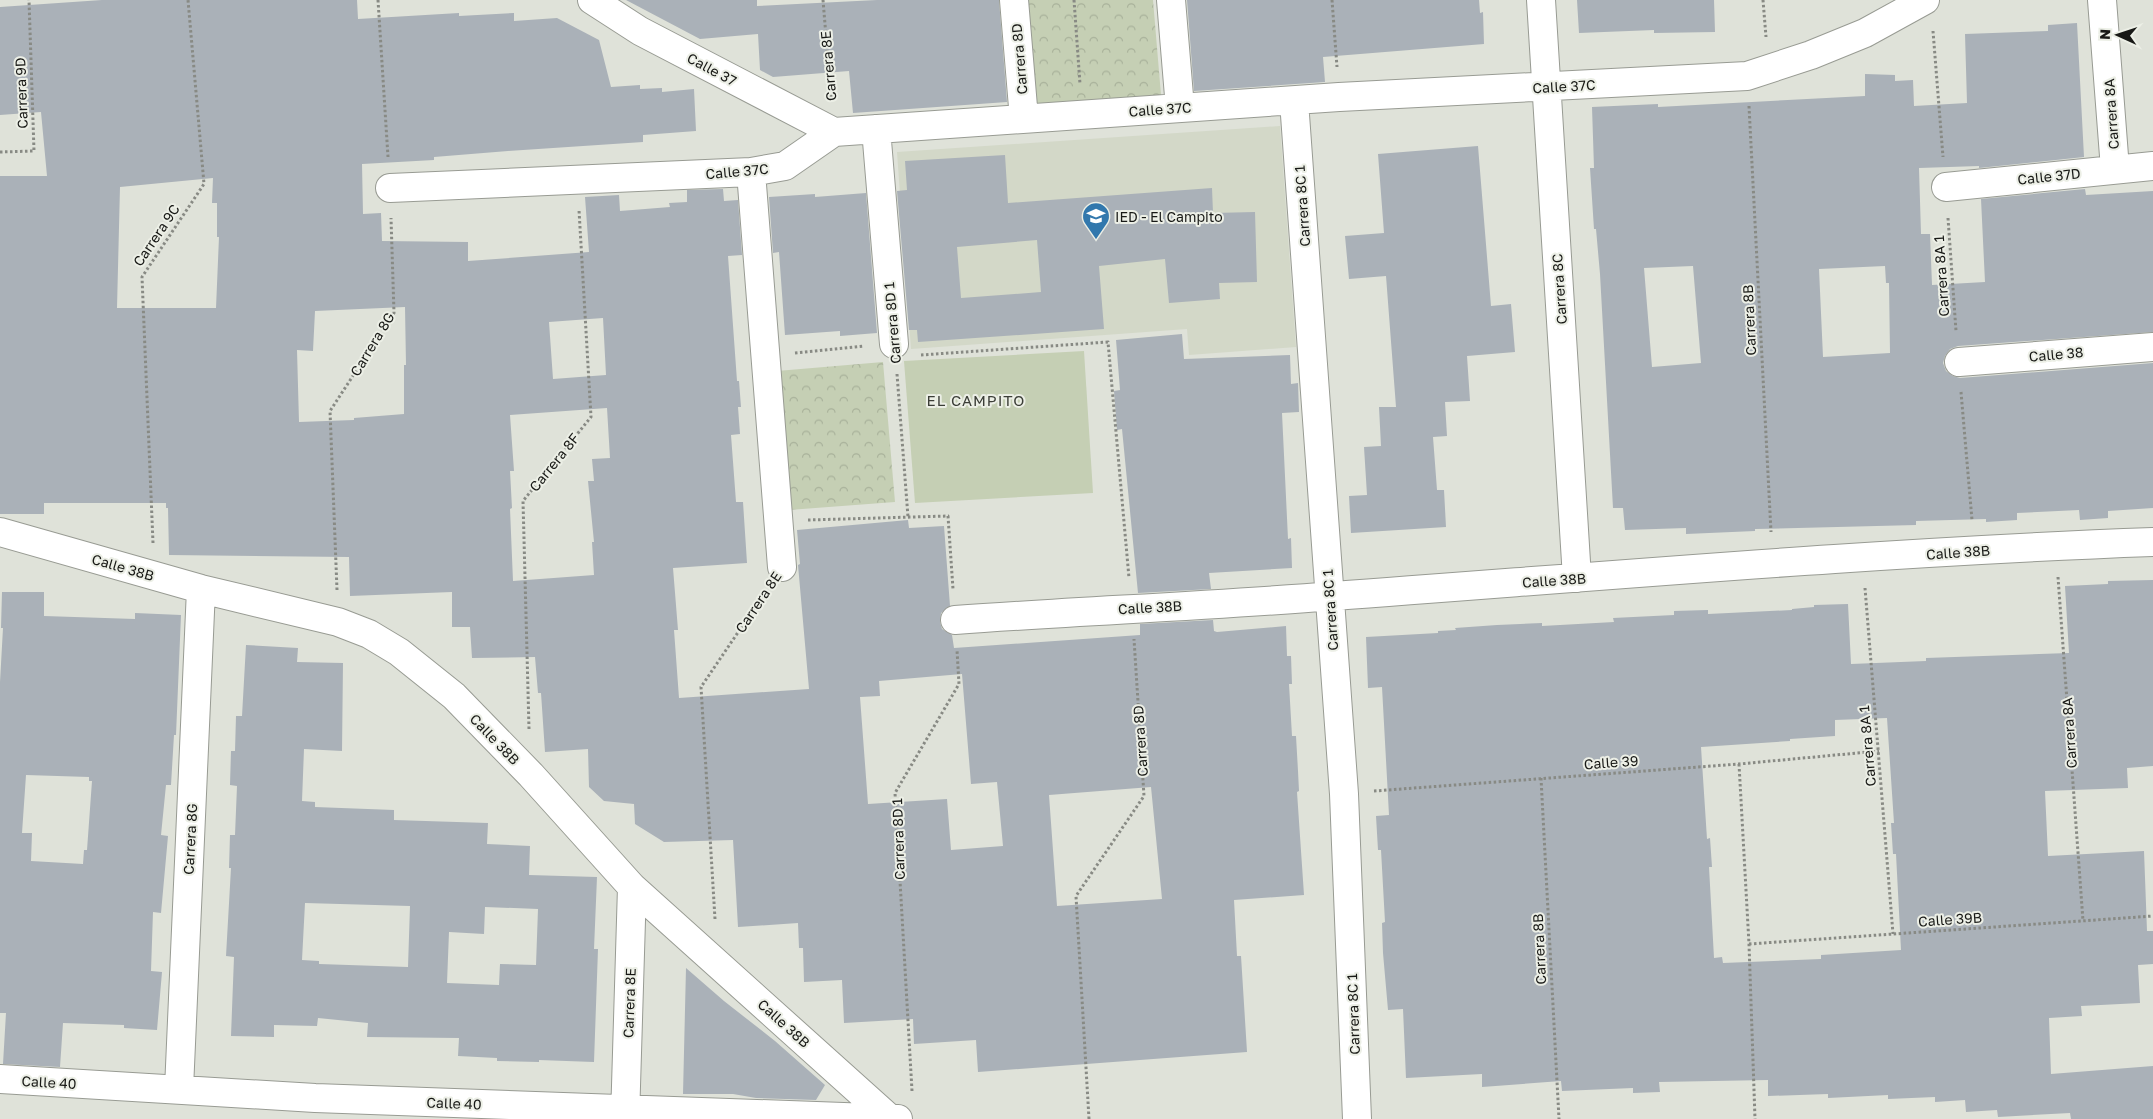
<svg xmlns="http://www.w3.org/2000/svg" width="2153" height="1119" viewBox="0 0 2153 1119" font-family="'Golos Text',sans-serif">
<style>
.built{fill:#d3d8c8}
.grass{fill:#c5cfb4}
.park{fill:url(#park-crowns)}
.building{fill:#aab1b8;fill-rule:evenodd}
.lines{fill:none;stroke-linecap:round;stroke-linejoin:round}
.minor-casing{stroke:#989b93;stroke-width:30}
.path{stroke:#888a84;stroke-width:3;stroke-dasharray:2.5 2.5;stroke-linecap:butt}
.minor{stroke:#fff;stroke-width:28}
.labels{text-anchor:middle;dominant-baseline:central;stroke-width:4;stroke-linejoin:round;paint-order:stroke}
.street-label{font-size:14px;fill:#181916;stroke:#ecefe6}
.poi-label{font-size:14px;fill:#181916;stroke:#ecefe6;text-anchor:start}
.neighbourhood-label{font-size:15px;letter-spacing:1px;fill:#3b3e37;stroke:#ecefe6}
</style>
<defs>
<pattern id="park-crowns" width="20" height="18" patternUnits="userSpaceOnUse" patternTransform="scale(1.25)"><rect width="20" height="18" fill="#c5cfb4"/><path d="M2 6a3 3 0 1 1 6 0M12 15a3 3 0 1 1 6 0" fill="none" stroke="#a8b19a"/></pattern>
</defs>
<rect width="100%" height="100%" fill="#dfe2d9"/>
<!-- built -->
<path class="built" d="M1280 126 1296 347 1189 355 1187 329 911 349 897 152Z"/>
<!-- grass -->
<path class="grass" d="M1084 351 1093 493 915 503 904 361Z"/>
<!-- park -->
<path class="park" d="M1018 0H1153L1161 95 1027 106Z
M883 362 895 502 789 510 777 371Z"/>
<!-- building -->
<path class="building" d="M102 0H357L358 19 459 13V16L514 13V21L557 18 599 40 611 87 640 85V89L662 88V92L694 89 696 131 643 135V142L508 151 434 157V160L362 164 363 214 381 213 382 241 468 242V261L589 252 585 197 619 195 620 211 670 207 669 203 687 202V190L723 189 724 201 738 200 742 255 728 256 737 381H739L741 407H738L740 434 731 435 736 502H743L747 563 673 568 678 630H674L679 698 809 689 798 565 800 564 797 530 908 520 909 528 944 526 950 606 941 613 940 622 942 629 952 635 954 648 1140 635V624L1213 620 1214 631 1217 632 1286 626 1287 656H1291L1292 684H1289L1292 736H1296L1298 771 1299 791 1297 792 1304 895 1234 900 1237 956H1241L1247 1052 978 1072 976 1040 914 1044 913 1019 844 1023 842 980 804 982 803 948H799L798 923 738 927 733 840 664 842 635 824 634 804 604 801 589 787 588 749 545 752 541 693H538L535 657 472 658 470 627H452V592L350 596 349 557 169 555 168 508H166V503H44V514H0V176H47L41 112 0 115V7ZM213 178 212 203H217V237H219L216 308H117L120 187ZM405 307 406 365H404V414L354 418V420L299 422 297 350 313 351 315 311ZM603 318 606 375 553 379 549 322ZM607 408 610 458 592 459 594 481H588L594 542H592L594 575 513 581 510 509 512 508 510 471H514L510 415ZM962 674 971 784 997 782 1003 846 951 850 947 799 868 804 860 697 880 696 879 681ZM1151 787 1162 899 1057 906 1049 795Z
M626 0H757V6L877 0H999L1007 102 853 113 849 71 773 77 760 70 758 34 700 39Z
M1187 0H1479L1480 13 1483 12 1484 44 1323 57 1325 82 1194 91Z
M1577 0H1714L1715 32 1654 33V30L1579 33Z
M2077 23 2084 157 1979 168V166L1919 168 1921 234H1930L1932 285 1985 282 1981 199 2085 189 2086 195 2153 191V332L1958 346 1950 349 1945 356 1943 363 1946 371 1953 376 1960 378 2153 363V508L2108 511V518L2080 520 2079 510 2017 513V520L1986 522V519L1916 521V525L1755 529V531L1686 534V528L1625 530 1623 508H1613L1600 274 1596 229H1594L1590 168H1594L1592 107 1658 104V107L1865 96V74L1895 75V81L1913 80 1914 106 1967 103 1965 34 2048 31V25ZM1693 266 1701 363 1652 367 1644 268ZM1885 266 1886 283H1889L1890 353 1823 357 1819 269Z
M1478 146 1491 306 1511 304 1515 352 1467 356 1470 401 1445 402 1447 436 1433 437 1437 490H1444L1446 527 1351 533 1349 496 1367 495 1364 447 1381 446 1379 407H1396L1386 276 1349 279 1345 236 1384 233 1378 154Z
M1005 155 1008 203 1212 188 1213 213 1255 212 1257 282 1219 283 1220 299 1169 303 1165 259 1099 266 1104 329 918 342 917 330H909L897 191 907 190 905 161ZM1037 240 1041 292 961 298 957 247Z
M866 193 877 333 840 336V331L785 335 779 252 773 253 769 197 815 194V197Z
M1182 334 1184 359 1290 355 1291 384 1298 383 1299 412 1282 413 1288 539 1291 538 1292 568 1209 573 1211 589 1138 593 1122 429 1117 430 1114 391 1120 390 1116 340Z
M2153 580V766L2127 768 2128 788 2045 791 2048 856 2144 851 2147 931H2153V964L2138 965 2140 1003 2081 1006 2082 1016 2049 1018 2051 1074 2153 1066V1119H2071L2070 1113 1998 1117 1997 1110 1966 1112 1965 1100 1935 1102V1097L1888 1099V1095L1828 1098V1094L1768 1096V1080L1659 1082 1660 1092 1633 1093V1088L1562 1091 1561 1081 1482 1087V1074L1406 1078 1403 1009 1388 1010 1383 953 1382 923 1385 922 1381 850H1378L1376 816 1389 815 1382 687 1368 688 1366 637 1438 633V631L1456 630 1455 628 1497 625 1542 623V626L1614 622 1613 618 1674 615V611L1708 610V614L1792 610V609L1814 607V605L1848 604 1851 664 1926 661V658L2069 653 2065 586 2108 584V581ZM1887 718 1894 823H1891L1893 854H1896L1901 950 1821 955V959L1723 963 1722 957 1714 958 1709 867H1712L1710 838 1707 839 1701 747 1790 741V739L1835 736V720Z
M2 592H44V616L135 619V613L181 615 176 735H174L171 785H166L161 835 168 836 161 913 153 912 151 971 162 972 157 1030 124 1028V1025L63 1023 60 1067 3 1064 6 1013H0V682L3 628H1ZM26 775 89 777V781H92L87 850H84L83 864 31 861 32 833H22Z
M246 645 298 648 297 662 343 663 342 751 304 749 302 801 315 802V807L394 810V820L488 823 487 844 530 846 529 875 597 877 594 949H598L594 1062 539 1060V1062L497 1061V1058L458 1056 459 1038 367 1037 368 1023 318 1018 317 1026 274 1025V1037L231 1036 234 957 226 956 231 868H229L230 835H235L237 786 230 785 231 751H235L236 716H242ZM305 903 410 906 408 967 319 964V961L302 960ZM485 907 538 909 536 965 500 964 499 985 447 983 449 932 484 934Z
M686 968 724 1001 775 1041 825 1085 816 1100 756 1098 733 1094H683Z"/>
<g class="lines">
<!-- minor casing -->
<g class="minor-casing">
<path id="minor" d="M592 0 640 31 834 132
M1014 0 1024 119
M1171 0 1180 108
M1541 0 1577 578
M2102 0 2115 169
M1294 101 1344 794 1357 1119
M876 129 894 344
M751 172 782 567
M1946 187 2153 166
M390 188 751 172 785 166 834 132 1339 97 1747 76 1811 55 1865 33 1925 0
M1959 362 2153 347
M0 532 201 589 338 622 369 634 399 652 454 696 531 775 632 887 889 1118
M955 620C1081 611 1208 606 1334 596 1607 576 1880 552 2153 542
M0 1079 315 1098 898 1119
M179 1089 201 589
M625 1119 632 887"/>
</g>
<!-- path -->
<path class="path" d="M378 0 388 157
M823 0 831 97
M1074 0 1080 84
M1332 0 1337 67
M1763 0 1766 37
M1933 31 1943 157
M1749 106 1771 532
M0 152 34 151 29 0
M1948 218 1956 331
M795 353 864 346
M921 355 1108 342 1129 578
M897 374 908 517
M1961 392 1972 520
M808 520 948 516 953 589
M153 543 142 277 204 184 188 0
M2058 577 2083 921
M1865 588 1893 934
M337 590 330 411 394 313 391 218
M529 729 523 501 591 417 579 210
M1739 764 1749 944 1755 1119
M1541 778 1559 1119
M1374 791 1739 764 1879 751
M715 919 701 687 766 591
M1749 944 2153 916
M912 1091 895 793 959 684 957 650
M1089 1119 1076 896 1144 796 1134 639"/>
<!-- minor -->
<use href="#minor" class="minor"/>
</g>
<!-- icons -->
<defs>
<g id="school-pin" transform="scale(1.4375)"><path d="M0 17L-7.5 6A9.5 9.5 0 1 1 7.5 6Z" fill="#3278ad" stroke="#ecefe6"/><path d="M0-5L7-2L0 1L-7-2ZM-4 1L0 2.5L4 1V4Q0 6-4 4Z" fill="#fff"/></g>
</defs>
<g fill-rule="evenodd">
<use href="#school-pin" x="1096" y="216"/>
</g>
<g class="labels">
<!-- street labels -->
<g class="street-label">
<text transform="translate(1019 59) rotate(-95)">Carrera 8D</text>
<text transform="translate(828 66) rotate(-95)">Carrera 8E</text>
<text transform="translate(712 69) rotate(28)">Calle 37</text>
<text transform="translate(1564 86) rotate(-3)">Calle 37C</text>
<text transform="translate(21 93) rotate(-92)">Carrera 9D</text>
<text transform="translate(1160 109) rotate(-4)">Calle 37C</text>
<text transform="translate(2111 114) rotate(-94)">Carrera 8A</text>
<text transform="translate(737 171) rotate(-5)">Calle 37C</text>
<text transform="translate(2049 176) rotate(-6)">Calle 37D</text>
<text transform="translate(1302 206) rotate(-94)">Carrera 8C 1</text>
<text transform="translate(156 235) rotate(-56)">Carrera 9C</text>
<text transform="translate(1941 276) rotate(-94)">Carrera 8A 1</text>
<text transform="translate(1559 289) rotate(-94)">Carrera 8C</text>
<text transform="translate(1749 320) rotate(-93)">Carrera 8B</text>
<text transform="translate(892 323) rotate(-95)">Carrera 8D 1</text>
<text transform="translate(372 344) rotate(-59)">Carrera 8G</text>
<text transform="translate(2056 354) rotate(-5)">Calle 38</text>
<text transform="translate(554 462) rotate(-51)">Carrera 8F</text>
<text transform="translate(1958 552) rotate(-4)">Calle 38B</text>
<text transform="translate(123 567) rotate(16)">Calle 38B</text>
<text transform="translate(1554 580) rotate(-4)">Calle 38B</text>
<text transform="translate(758 602) rotate(-56)">Carrera 8E</text>
<text transform="translate(1150 607) rotate(-3)">Calle 38B</text>
<text transform="translate(1330 610) rotate(-94)">Carrera 8C 1</text>
<text transform="translate(2069 733) rotate(-94)">Carrera 8A</text>
<text transform="translate(495 739) rotate(46)">Calle 38B</text>
<text transform="translate(1140 741) rotate(-94)">Carrera 8D</text>
<text transform="translate(1867 746) rotate(-95)">Carrera 8A 1</text>
<text transform="translate(1611 762) rotate(-4)">Calle 39</text>
<text transform="translate(190 839) rotate(-87)">Carrera 8G</text>
<text transform="translate(898 839) rotate(-92)">Carrera 8D 1</text>
<text transform="translate(1950 919) rotate(-4)">Calle 39B</text>
<text transform="translate(1539 949) rotate(-93)">Carrera 8B</text>
<text transform="translate(629 1003) rotate(-88)">Carrera 8E</text>
<text transform="translate(1353 1014) rotate(-92)">Carrera 8C 1</text>
<text transform="translate(784 1023) rotate(42)">Calle 38B</text>
<text transform="translate(49 1082) rotate(3)">Calle 40</text>
<text transform="translate(454 1103) rotate(2)">Calle 40</text>
</g>
<!-- poi labels -->
<g class="poi-label">
<text x="1115" y="216">IED - El Campito</text>
</g>
<!-- neighbourhood labels -->
<g class="neighbourhood-label">
<text x="976" y="400">EL CAMPITO</text>
</g>
</g>
<!-- north arrow -->
<g transform="translate(2118 35) rotate(273)" stroke="#ecefe6" stroke-width="4" paint-order="stroke">
<path d="M0-4L9 19L0 12L-9 19Z" fill="#181916"/>
<text y="-8" font-size="14" font-weight="bold" text-anchor="middle" fill="#181916">N</text>
</g>
</svg>
